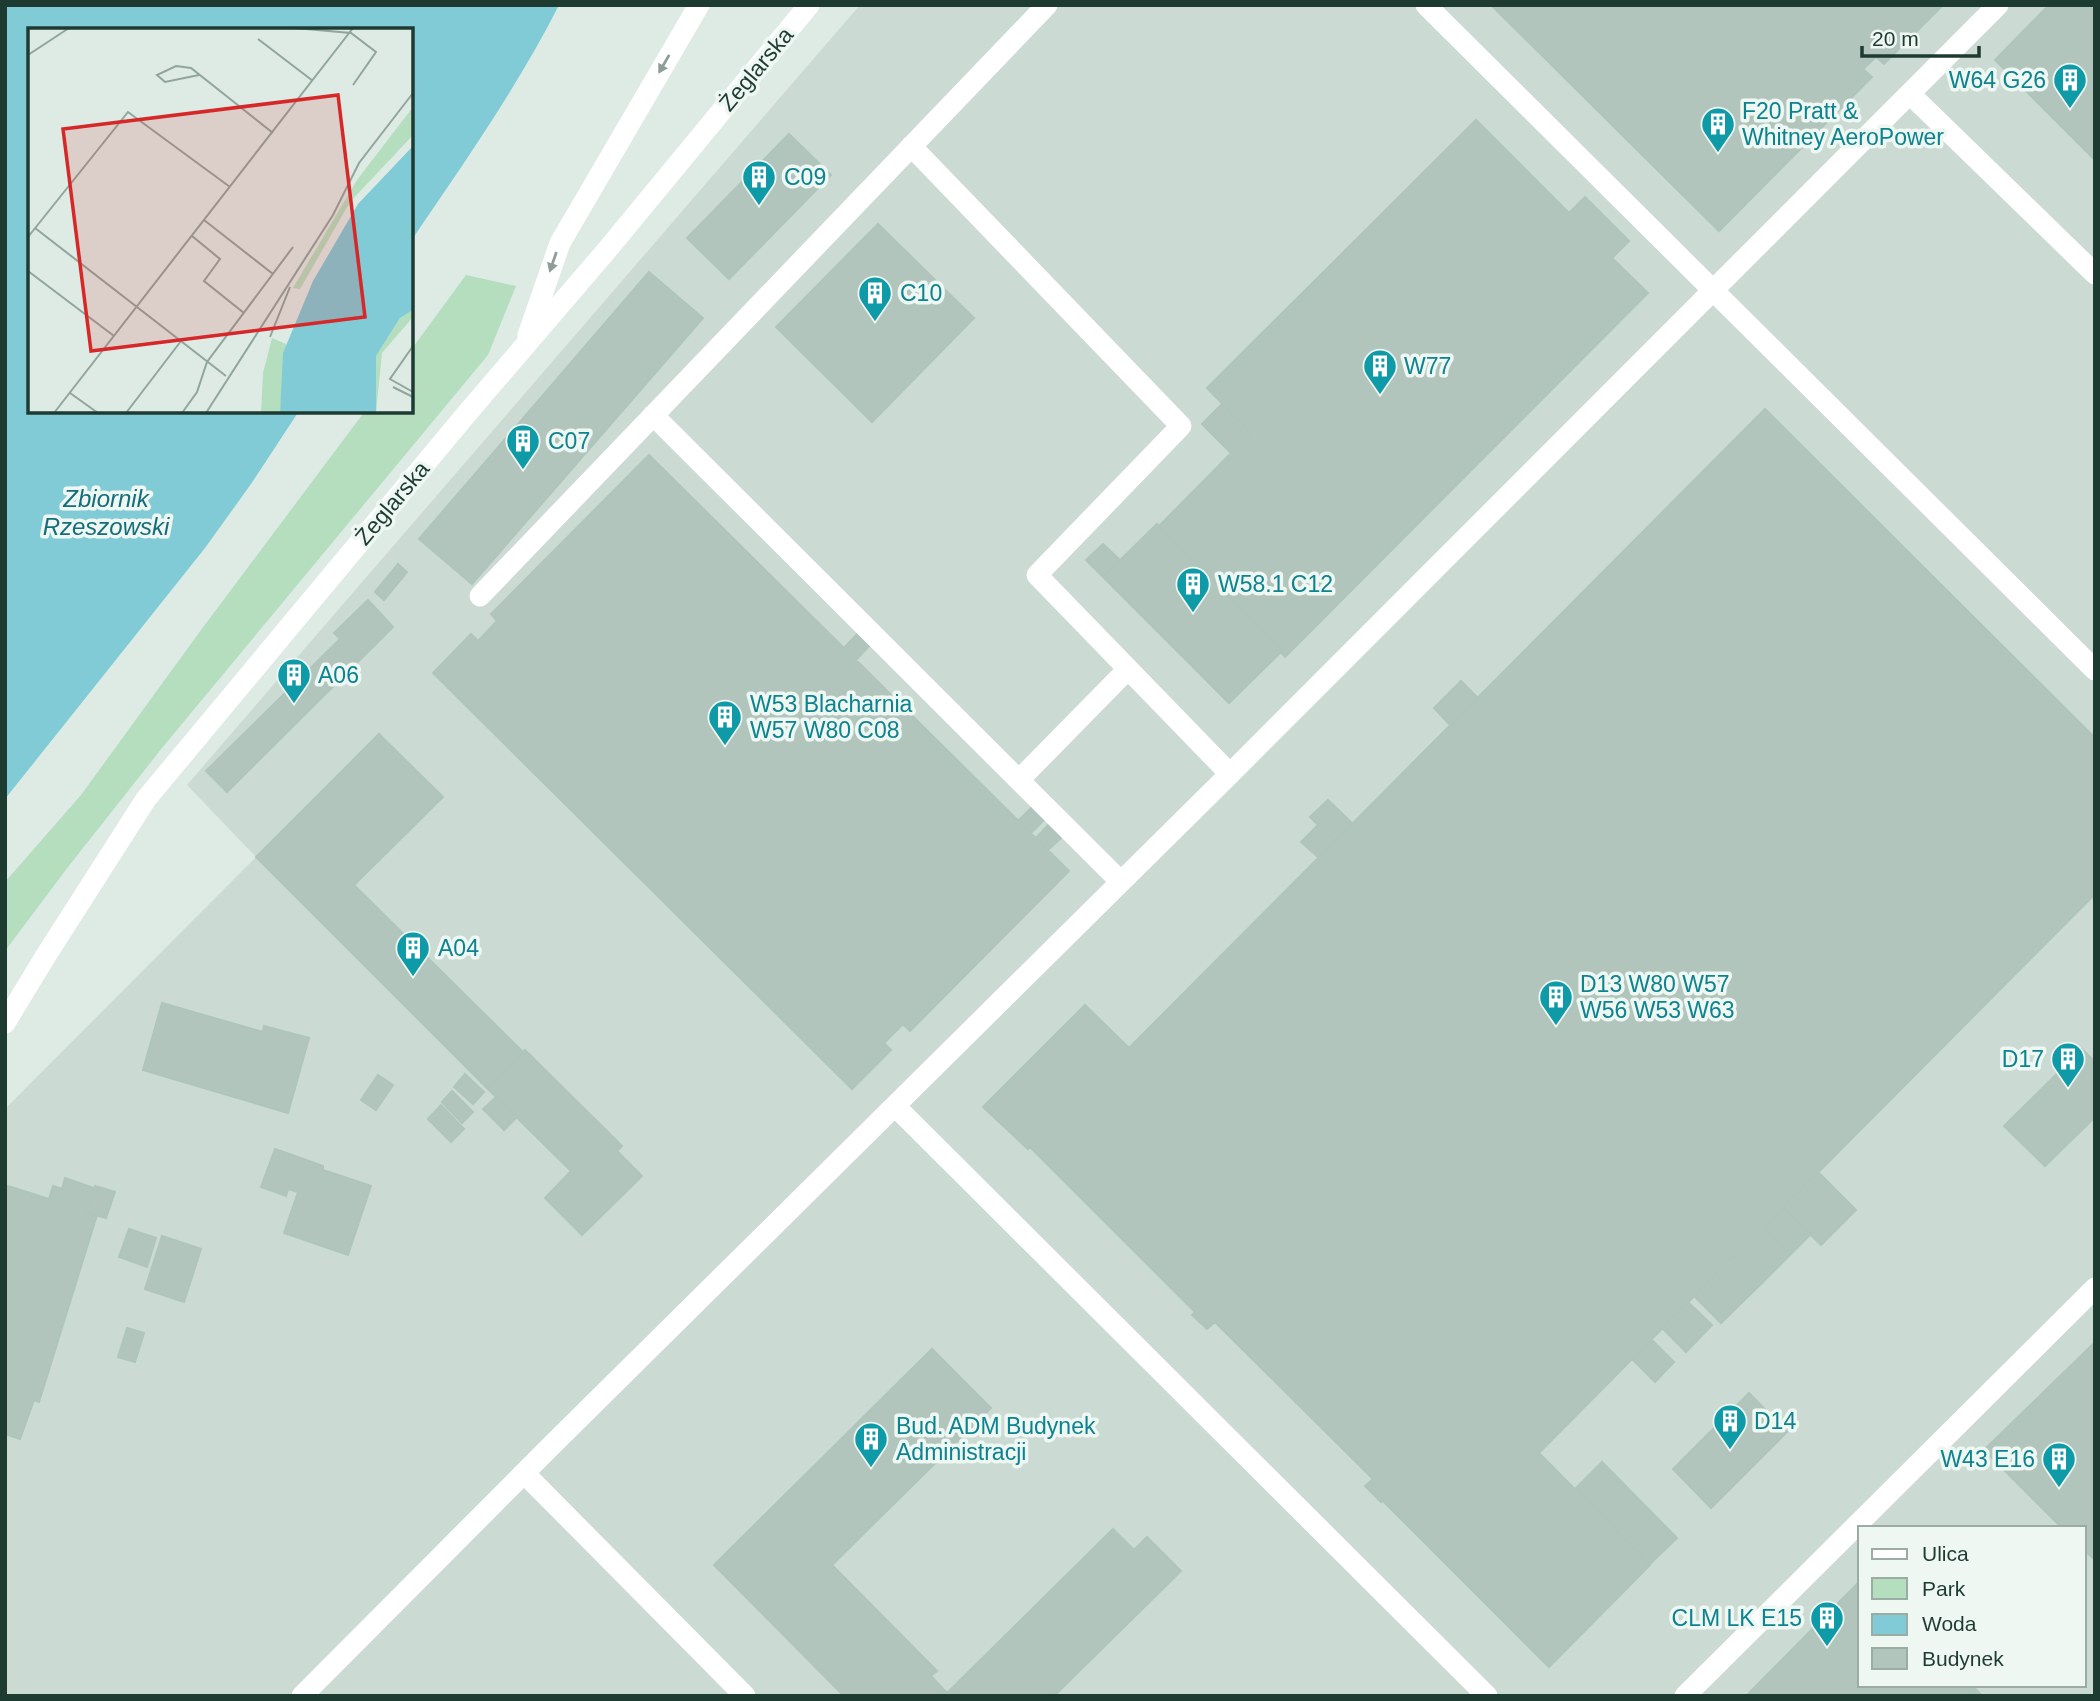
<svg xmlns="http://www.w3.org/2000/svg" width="2100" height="1701" viewBox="0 0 2100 1701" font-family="Arial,sans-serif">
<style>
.built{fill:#cbdad3;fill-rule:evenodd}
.green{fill:#b4debe}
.water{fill:#80cbd5}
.building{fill:#b2c5bd;stroke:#afc5bb;stroke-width:2}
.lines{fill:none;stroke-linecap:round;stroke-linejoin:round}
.minor{stroke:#fff;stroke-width:21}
.oneway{fill:#8e9d98}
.labels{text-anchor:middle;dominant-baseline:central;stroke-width:7;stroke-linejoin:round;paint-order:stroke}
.street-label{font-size:23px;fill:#1e3b32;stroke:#eef7f2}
.culture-label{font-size:23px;fill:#0d838f;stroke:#eef7f2;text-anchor:start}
.water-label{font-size:24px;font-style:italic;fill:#146d7b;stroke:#eef7f2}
.inset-road{fill:none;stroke:#91a59d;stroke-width:2}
.view{fill:#d62828;fill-opacity:0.15;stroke:#d62828;stroke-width:3.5}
.inset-edge{fill:none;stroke:#1e3b32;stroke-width:3.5}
</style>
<rect width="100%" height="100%" fill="#ddebe4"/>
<!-- built -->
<path class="built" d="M860 5H2095V1696H5V1109L256 857 187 785ZM1860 1528H2084V1685H1860Z"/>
<!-- green -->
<path class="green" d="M466 275 516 286 488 355 162 748 68 867 5 951V882L81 795 201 630 365 411H411V350Z"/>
<!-- water -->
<path class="water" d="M5 5H559C517 88 463 164 411 241V30H30V411H299L251 484 205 548 5 799Z"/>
<!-- building -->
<path class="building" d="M1491 5H1943L1884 64 1876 57 1863 69 1872 77 1719 231Z
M2049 5H2095V160L1995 60Z
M1476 120 1569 213 1585 197 1629 241 1612 258 1648 293 1285 657 1281 652 1283 650 1159 526 1251 433 1207 388Z
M789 134 831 175 729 279 687 238Z
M878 224 974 318 872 422 776 327Z
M649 272 703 318 472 584 419 539Z
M1222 404 1251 433 1231 453 1202 424Z
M1765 409 2095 738V894L1764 1227 1791 1254 1762 1283 1734 1256 1539 1453 1650 1565 1549 1667 1382 1500 1381 1502 1365 1486 1373 1479 1215 1322 1207 1329 1192 1315 1195 1312 1030 1147 1028 1149 983 1107 1085 1005 1129 1048Z
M649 455 1069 871 910 1031 903 1024 884 1043 891 1050 852 1089 433 673 471 634 478 641 497 621 491 614Z
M1157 524 1283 650 1229 703 1103 577Z
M1103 544 1120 560 1103 577 1086 560Z
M398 564 407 572 384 600 375 592Z
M368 600 393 627 227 792 206 771 340 639 334 633Z
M857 634 869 646 856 660 844 648Z
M1461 681 1479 699 1451 726 1434 708Z
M379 734 443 797 354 885 523 1052 487 1088 256 857Z
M1328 800 1353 824 1335 842 1310 817Z
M1032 807 1044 820 1031 833 1018 821Z
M1049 824 1062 837 1048 850 1036 838Z
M1318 825 1335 842 1319 858 1301 842Z
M162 1003 263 1032 264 1026 309 1038 288 1113 143 1070Z
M2082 1049 2095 1062V1117L2045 1166 2004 1126Z
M525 1050 622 1146 617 1151 642 1176 582 1235 545 1198 571 1171 487 1088Z
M465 1074 484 1092 473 1104 454 1087Z
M378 1075 393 1085 376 1110 361 1100Z
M452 1091 473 1112 462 1123 442 1102Z
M496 1097 517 1117 504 1130 483 1109Z
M441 1105 464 1129 451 1142 428 1119Z
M275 1149 323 1166V1170L371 1186 348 1255 284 1233 298 1192 288 1189 286 1196 261 1187Z
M1818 1172 1856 1210 1821 1245 1783 1207Z
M65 1178 94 1188 86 1212 97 1215 39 1402 34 1400 20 1439 5 1434V1185L49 1199 53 1186 62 1189Z
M95 1186 115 1192 106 1218 86 1212Z
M1783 1207 1810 1235 1791 1254 1764 1227Z
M129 1229 156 1238 147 1267 119 1257Z
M162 1236 201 1249 184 1302 145 1289Z
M1734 1256 1762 1283 1721 1323 1694 1296Z
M1688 1302 1712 1325 1686 1352 1662 1328Z
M127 1328 144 1333 135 1362 118 1357Z
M1651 1339 1674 1362 1655 1382 1632 1359Z
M2095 1342V1560L2084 1550V1528H2062L1984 1450Z
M932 1349 991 1408 832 1565 937 1671 931 1676 947 1693 1113 1529 1134 1550 1147 1537 1181 1571 1054 1696H844L714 1565Z
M1749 1393 1787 1432 1711 1508 1673 1469Z
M1602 1462 1677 1538 1650 1564 1576 1488Z
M1860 1581V1685H1972L1982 1696H1746Z"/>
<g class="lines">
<!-- minor -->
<path class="minor" d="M1426 5 2095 670
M1910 94 2095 274
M911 146 1181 426 1037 575 1230 774
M528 335 560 243 699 5
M653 415 1121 882
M480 596 1047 5
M1019 780 1128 669
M5 1023 45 957 146 799 469 411 607 250 809 5
M895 1106 1487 1696
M524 1473 745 1696
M302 1696 551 1446 1230 774 1998 5
M1685 1696 2095 1288"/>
</g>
<!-- one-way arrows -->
<defs><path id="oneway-solid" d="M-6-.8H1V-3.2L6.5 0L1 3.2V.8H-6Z" transform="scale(1.75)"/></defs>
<g class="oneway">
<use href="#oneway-solid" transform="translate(664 64) rotate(120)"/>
<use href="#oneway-solid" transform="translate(553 262) rotate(109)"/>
</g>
<!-- icons -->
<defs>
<g id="building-pin" transform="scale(1.75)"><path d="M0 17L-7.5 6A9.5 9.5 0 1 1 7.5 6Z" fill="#0f9aa8" stroke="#eef7f2"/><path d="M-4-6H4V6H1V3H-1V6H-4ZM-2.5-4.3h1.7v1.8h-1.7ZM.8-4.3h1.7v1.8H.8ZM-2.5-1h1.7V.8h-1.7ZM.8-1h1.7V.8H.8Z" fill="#fff"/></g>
</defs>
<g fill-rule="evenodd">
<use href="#building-pin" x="2070" y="80"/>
<use href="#building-pin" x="1718" y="124"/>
<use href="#building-pin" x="759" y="177"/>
<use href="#building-pin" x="875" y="293"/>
<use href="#building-pin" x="1380" y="366"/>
<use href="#building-pin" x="523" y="441"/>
<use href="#building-pin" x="1193" y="584"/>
<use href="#building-pin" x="294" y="675"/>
<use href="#building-pin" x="725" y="717"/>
<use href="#building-pin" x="413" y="948"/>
<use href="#building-pin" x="1556" y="997"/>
<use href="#building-pin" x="2068" y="1059"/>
<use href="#building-pin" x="1730" y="1421"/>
<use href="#building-pin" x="871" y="1439"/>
<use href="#building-pin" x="2059" y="1459"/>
<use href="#building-pin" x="1827" y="1618"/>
</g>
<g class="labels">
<!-- street labels -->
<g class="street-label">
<text transform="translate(756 69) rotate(-50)">Żeglarska</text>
<text transform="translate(392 503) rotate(-50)">Żeglarska</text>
</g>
<!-- culture labels -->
<g class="culture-label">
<text x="2046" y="80" text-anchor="end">W64 G26</text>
<text x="1742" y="111">F20 Pratt &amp;<tspan x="1742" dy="26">Whitney AeroPower</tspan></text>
<text x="784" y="177">C09</text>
<text x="900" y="293">C10</text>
<text x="1404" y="366">W77</text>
<text x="548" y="441">C07</text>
<text x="1218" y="584">W58.1 C12</text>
<text x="318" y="675">A06</text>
<text x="750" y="704">W53 Blacharnia<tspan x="750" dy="26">W57 W80 C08</tspan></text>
<text x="438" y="948">A04</text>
<text x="1580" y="984">D13 W80 W57<tspan x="1580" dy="26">W56 W53 W63</tspan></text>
<text x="2044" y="1059" text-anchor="end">D17</text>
<text x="1754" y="1421">D14</text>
<text x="896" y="1426">Bud. ADM Budynek<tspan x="896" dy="26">Administracji</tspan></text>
<text x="2035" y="1459" text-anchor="end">W43 E16</text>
<text x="1802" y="1618" text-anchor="end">CLM LK E15</text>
</g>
<!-- water labels -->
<g class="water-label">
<text x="106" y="498">Zbiornik<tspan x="106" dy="28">Rzeszowski</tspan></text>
</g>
</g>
<!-- overview -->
<g transform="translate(28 28)">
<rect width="385" height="385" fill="#ddebe4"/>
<path d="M385 79V107L322 174 272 261 265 260 329 152ZM385 282V289L354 325 348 385V328L372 290ZM244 310 258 316 252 385H233L235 345Z" fill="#b4debe"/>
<path d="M385 118V282L372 290 348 328V385H252L255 325 285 253 330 176Z" fill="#80cbd5"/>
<path class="inset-road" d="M266 0 323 5 348 24 325 57M230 11 285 53M0 27 41 0M171 47 137 54 129 47 148 38 163 40 245 105M176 192 245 246M7 200 198 348M164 208 192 231 176 253 216 285M0 209 100 84 202 159M0 243 86 308M242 309 262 259M385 318 362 351 385 364M365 359 385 369M42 365 70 385M26 385 325 0M98 385 153 313M154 385 169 364 179 334 265 219M178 385 305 187 331 135 385 65"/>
<path class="view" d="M310 67 337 289 63 323 35 101Z"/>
<rect width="385" height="385" class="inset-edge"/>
</g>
<!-- border -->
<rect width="2100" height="1701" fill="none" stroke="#1e3b32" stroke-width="14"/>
<!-- legend -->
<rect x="1858" y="1526" width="228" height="161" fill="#eef7f2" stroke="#9baca5" stroke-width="2"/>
<rect x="1872" y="1549" width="35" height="10" fill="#ffffff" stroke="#9baca5" stroke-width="2"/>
<text x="1922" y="1561" font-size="21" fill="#1e3b32">Ulica</text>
<rect x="1872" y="1578" width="35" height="21" fill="#b4debe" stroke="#9baca5" stroke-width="2"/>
<text x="1922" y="1596" font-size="21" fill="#1e3b32">Park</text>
<rect x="1872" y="1614" width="35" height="21" fill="#80cbd5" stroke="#9baca5" stroke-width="2"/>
<text x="1922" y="1631" font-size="21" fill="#1e3b32">Woda</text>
<rect x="1872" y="1648" width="35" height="21" fill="#b2c5bd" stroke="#9baca5" stroke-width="2"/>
<text x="1922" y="1666" font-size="21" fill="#1e3b32">Budynek</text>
<!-- scale -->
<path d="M1862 46v10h117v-10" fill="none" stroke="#1e3b32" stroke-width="3.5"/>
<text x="1872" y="46" font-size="21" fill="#1e3b32" stroke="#eef7f2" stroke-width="5" paint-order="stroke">20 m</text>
</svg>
